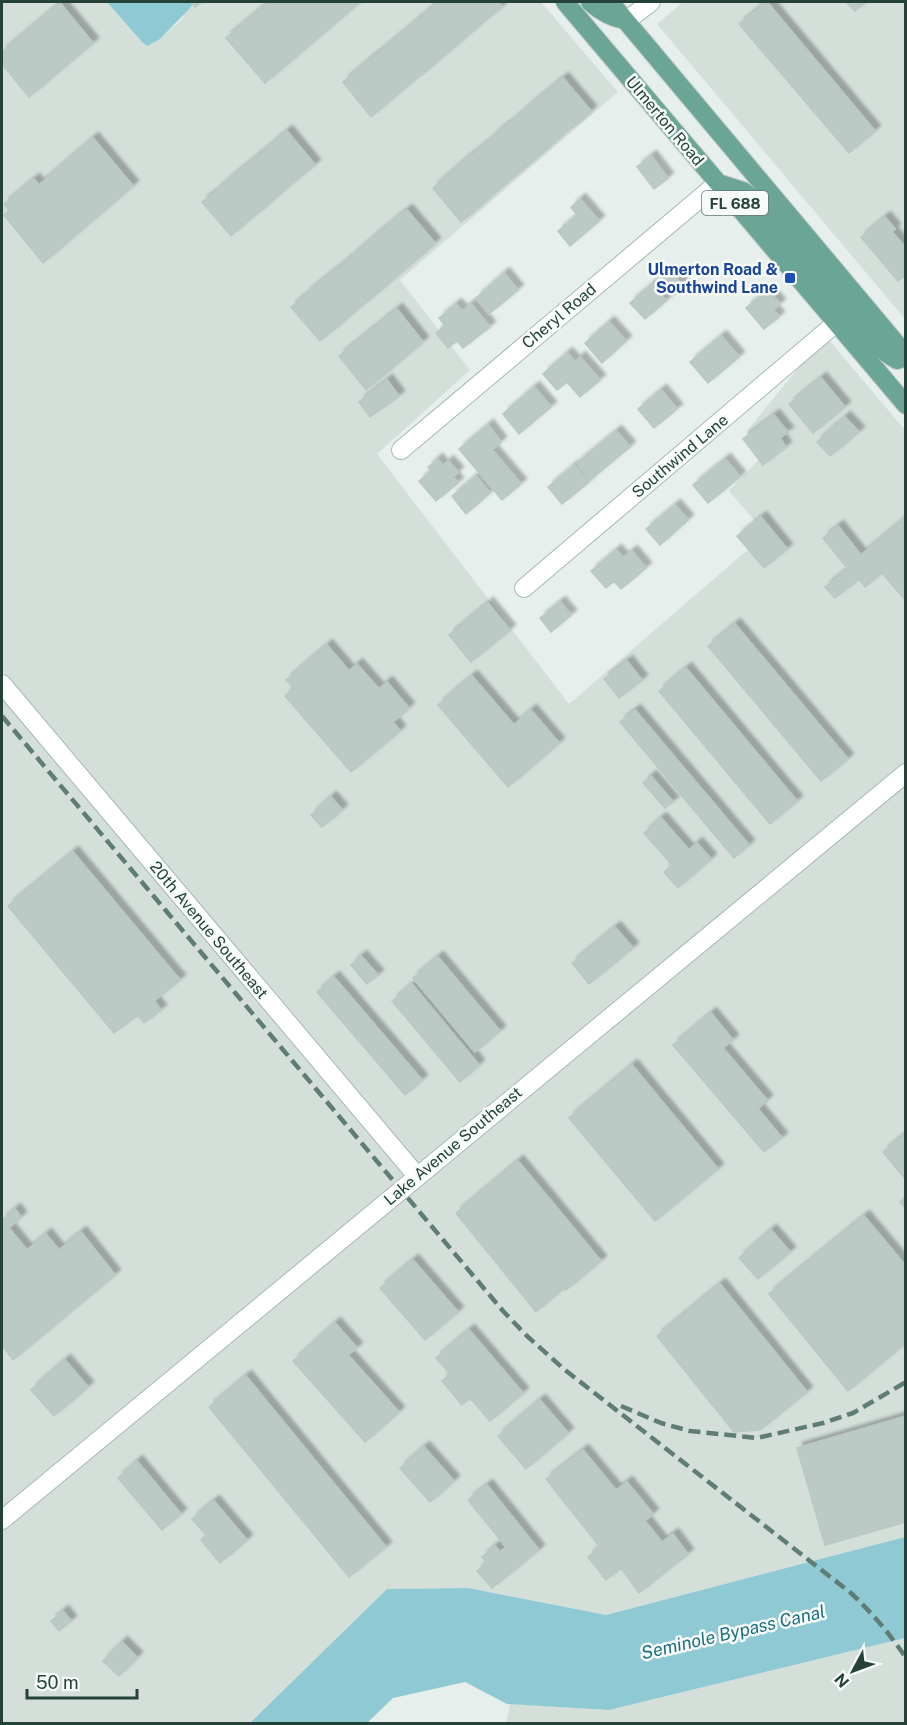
<svg xmlns="http://www.w3.org/2000/svg" width="907" height="1725" viewBox="0 0 907 1725" font-family="'Public Sans',sans-serif">
<style>
.built{fill:#d4dfda}
.water{fill:#8ec9d4}
.building{fill:#bbcac4;stroke:#b8c9c2;stroke-width:1.5;filter:url(#shadow)}
.lines{fill:none;stroke-linecap:round;stroke-linejoin:round}
.minor-casing{stroke:#a8b8b2;stroke-width:20}
.major-casing{stroke:#c2cac8;stroke-width:20}
.minor{stroke:#fff;stroke-width:18}
.major{stroke:#6aa596;stroke-width:18}
.rail{stroke:#5f7d75;stroke-width:4.5;stroke-dasharray:12 6;stroke-linecap:butt}
.transit-dot{fill:#1a4fb4;stroke:#f7fbf9;stroke-width:2}
.labels{text-anchor:middle;dominant-baseline:central;stroke-width:5;stroke-linejoin:round;paint-order:stroke}
.shield{fill:#f7fbf9;stroke:#637a73;stroke-width:1.5}
.shield-label{font-size:15px;font-weight:bold;fill:#24423a}
.street-label{font-size:16px;fill:#24423a;stroke:#f7fbf9}
.transit-label{font-size:16px;font-weight:bold;fill:#164399;stroke:#f7fbf9;text-anchor:end}
.water-label{font-size:18px;font-style:italic;fill:#1c6f80;stroke:#f7fbf9}
</style>
<defs>
<filter id="shadow"><feDropShadow dx="5.5" dy="-5.5" stdDeviation="1.5" flood-color="#0004"/></filter>
</defs>
<rect width="100%" height="100%" fill="#e6efeb"/>
<!-- built -->
<path class="built" d="M2 2H107L142 42 160 39 183 18 184 13 193 6 192 2H541L618 92 400 280 470 370 377 454 569 704 766 534 729 491 760 458 747 431 804 361 829 340 905 430V763L419 1165 2 671Z
M683 2H905V319L657 24Z
M2 697 406 1176 2 1510Z
M905 783V1537L606 1615 468 1588 387 1589 250 1723 2 1724V1530Z
M905 1638V1723L506 1724 510 1704 609 1710Z"/>
<!-- water -->
<path class="water" d="M107 2H192L193 5 160 39 147 46 142 42Z
M905 1537V1638L609 1710 507 1704 465 1682 393 1698 367 1723H250L387 1589 468 1588 606 1615Z"/>
<!-- building -->
<path class="building" d="M190 2H202L195 7Z
M269 2H360L265 83 226 38Z
M439 2H454L476 28 466 37 437 3Z
M454 2H471L486 20 476 28Z
M471 2H498L502 7 486 20Z
M767 2 875 131 849 153 739 24Z
M846 2H866L855 11Z
M60 3 93 43 29 97 2 64V52Z
M437 3 466 37 451 50 422 16Z
M422 16 451 50 438 61 409 27Z
M409 27 438 61 425 72 396 38Z
M396 38 425 72 412 82 383 49Z
M383 49 412 82 399 93 370 59Z
M370 59 399 93 386 104 357 70Z
M357 70 386 104 371 117 343 82Z
M563 78 591 111 576 125 547 91Z
M547 91 576 125 565 133 536 100Z
M536 100 565 133 549 147 521 113Z
M521 113 549 147 540 155 511 122Z
M511 122 540 155 527 166 498 132Z
M287 131 315 165 305 173 276 140Z
M498 132 527 166 514 177 486 143Z
M93 138 133 186 43 263 4 215 9 210 4 204 34 179 39 185Z
M276 140 305 173 295 181 267 148Z
M486 143 514 177 503 186 474 153Z
M267 148 295 181 285 190 256 157Z
M474 153 503 186 489 198 460 164Z
M651 156 668 178 654 189 637 167Z
M256 157 285 190 274 199 245 166Z
M460 164 489 198 478 208 449 174Z
M245 166 274 199 263 209 234 175Z
M449 174 478 208 461 222 433 188Z
M234 175 263 209 253 217 225 183Z
M225 183 253 217 243 225 215 192Z
M215 192 243 225 231 236 202 202Z
M580 199 599 221 570 246 558 231 577 215 571 207Z
M407 210 435 243 424 253 395 219Z
M885 217 895 229 892 232 906 248V275L898 281 861 237Z
M395 219 424 253 415 261 386 227Z
M386 227 415 261 404 270 375 236Z
M375 236 404 270 389 283 360 249Z
M360 249 389 283 379 292 350 258Z
M350 258 379 292 368 301 339 267Z
M339 267 368 301 353 313 324 279Z
M670 271 684 287 675 295 661 279Z
M504 273 518 290 489 314 476 298Z
M324 279 353 313 343 322 314 287Z
M652 284 666 301 645 319 630 303Z
M314 287 343 322 332 331 303 297Z
M767 290 780 304 773 310 779 317 764 329 746 308Z
M303 297 332 331 320 341 291 307Z
M456 304 462 311 471 304 490 327 463 348 457 341 448 348 436 333 445 325 439 318Z
M397 309 423 342 366 390 339 356Z
M609 322 626 341 602 363 585 343Z
M721 336 739 357 708 383 690 362Z
M567 353 575 362 580 357 600 380 580 397 567 382 557 390 543 374Z
M821 378 845 407 813 433 789 404Z
M387 380 399 396 370 417 359 402Z
M534 387 551 407 519 434 503 414Z
M661 390 677 409 654 428 638 409Z
M774 415 788 432 780 438 786 447 763 465 743 439Z
M845 417 859 432 830 456 817 442Z
M488 425 501 442 492 450 521 484 502 500 459 449Z
M616 431 630 447 590 480 577 463Z
M437 459 443 466 448 461 458 472 453 477 458 483 436 501 419 481 431 471 428 467Z
M725 459 740 477 708 503 693 485Z
M574 465 589 482 562 504 548 487Z
M476 476 490 493 466 514 452 496Z
M675 505 688 520 660 545 646 529Z
M761 517 787 549 764 568 737 536Z
M904 519 906 601 882 573 865 587 859 579 835 598 825 587 848 569 823 538 838 526 861 555Z
M616 550 623 558 632 551 646 568 621 589 614 581 606 588 591 571Z
M560 602 571 615 551 632 540 618Z
M488 603 510 630 471 662 449 635Z
M735 624 848 759 821 781 708 646Z
M327 645 349 671 357 664 379 689 387 682 409 708 393 722 400 731 351 772 285 696 294 688 286 680Z
M627 661 642 680 619 698 604 679Z
M686 668 797 801 770 824 659 691Z
M472 676 514 725 531 710 559 743 508 787 438 705Z
M635 710 749 845 734 858 620 722Z
M651 776 673 802 665 808 643 783Z
M331 797 342 810 322 827 311 815Z
M661 818 689 850 697 843 711 859 678 888 664 872 672 865 644 833Z
M73 852 180 980 154 1001 161 1010 144 1023 138 1015 114 1033 8 906Z
M615 927 633 948 589 984 572 963Z
M361 956 378 975 367 984 351 965Z
M438 957 500 1031 475 1052 413 978Z
M334 977 422 1080 405 1095 317 992Z
M412 984 479 1065 460 1082 392 1001Z
M711 1013 733 1040 723 1048 767 1100 758 1109 782 1138 764 1152 673 1045Z
M632 1065 718 1169 655 1221 569 1118Z
M906 1133V1180L883 1152Z
M518 1161 601 1261 566 1290 564 1288 536 1312 456 1213Z
M906 1196V1209L900 1202Z
M15 1209 21 1217 9 1228 27 1250 46 1234 59 1250 81 1232 115 1275 13 1360 2 1345V1220Z
M864 1216 906 1266V1343L848 1391 769 1294Z
M771 1230 790 1252 758 1279 739 1258Z
M413 1260 458 1312 425 1340 380 1288Z
M720 1284 807 1392 760 1430 734 1432 657 1336Z
M335 1323 357 1348 348 1355 399 1412 365 1442 293 1361Z
M469 1330 523 1393 490 1421 470 1398 462 1405 442 1381 450 1374 436 1358Z
M65 1360 88 1387 54 1416 31 1390Z
M246 1376 386 1547 349 1577 209 1407Z
M540 1400 568 1433 526 1469 498 1436Z
M906 1416V1522L825 1545 797 1448Z
M424 1447 454 1481 430 1502 400 1468Z
M583 1450 616 1490 627 1482 653 1514 645 1521 662 1542 673 1534 688 1554 639 1593 621 1568 606 1580 588 1557 600 1547 546 1479Z
M137 1461 181 1514 162 1530 118 1478Z
M487 1485 539 1550 492 1588 477 1571 487 1563 482 1557 495 1546 500 1552 506 1547 468 1500Z
M214 1501 247 1540 220 1563 201 1540 206 1535 192 1519Z
M63 1611 71 1621 59 1631 51 1621Z
M122 1642 137 1657 119 1676 103 1661Z"/>
<g class="lines">
<!-- minor casing -->
<g class="minor-casing">
<path id="minor" d="M626 21 651 2
M401 450 718 183
M524 588 836 323
M2 684 417 1176
M2 1520 906 773"/>
</g>
<!-- major casing -->
<g class="major-casing">
<path id="major" d="M565 2 906 405
M590 2C600 11 610 17 624 20
M610 2 906 355
M718 183 743 191 754 200 876 343 886 353 897 360 906 357"/>
</g>
<!-- minor -->
<use href="#minor" class="minor"/>
<!-- major -->
<use href="#major" class="major"/>
<!-- rail -->
<path class="rail" d="M2 716 503 1311 527 1336 565 1370 851 1593C872 1613 890 1634 906 1658
M621 1406 661 1423 690 1431 757 1438 823 1423 853 1413 906 1382"/>
</g>
<!-- markers -->
<rect class="transit-dot" x="784" y="272" width="12" height="12" rx="3"/>
<g class="labels">
<!-- shield labels -->
<rect class="shield" x="702" y="191" width="66" height="24" rx="4.5"/>
<g class="shield-label">
<text x="735" y="203">FL 688</text>
</g>
<!-- street labels -->
<g class="street-label">
<text transform="translate(665 121) rotate(50)">Ulmerton Road</text>
<text transform="translate(559 316) rotate(-40)">Cheryl Road</text>
<text transform="translate(680 456) rotate(-40)">Southwind Lane</text>
<text transform="translate(209 930) rotate(50)">20th Avenue Southeast</text>
<text transform="translate(453 1146) rotate(-40)">Lake Avenue Southeast</text>
</g>
<!-- transit labels -->
<g class="transit-label">
<text x="778" y="269">Ulmerton Road &amp;<tspan x="778" dy="18">Southwind Lane</tspan></text>
</g>
<!-- water labels -->
<g class="water-label">
<text transform="translate(733 1632) rotate(-13)">Seminole Bypass Canal</text>
</g>
</g>
<!-- border -->
<rect width="907" height="1725" fill="none" stroke="#24423a" stroke-width="6"/>
<!-- north arrow -->
<g transform="translate(853 1671) rotate(229)" stroke="#f7fbf9" stroke-width="4.5" paint-order="stroke">
<path d="M0-4.5L10 22L0 15L-10 22Z" fill="#24423a"/>
<text y="-9" font-size="16" font-weight="bold" text-anchor="middle" fill="#24423a">N</text>
</g>
<!-- scale -->
<path d="M27 1689v9h110v-9" fill="none" stroke="#24423a" stroke-width="3"/>
<text x="36" y="1689" font-size="18" fill="#24423a" stroke="#f7fbf9" stroke-width="4.5" paint-order="stroke">50 m</text>
</svg>
